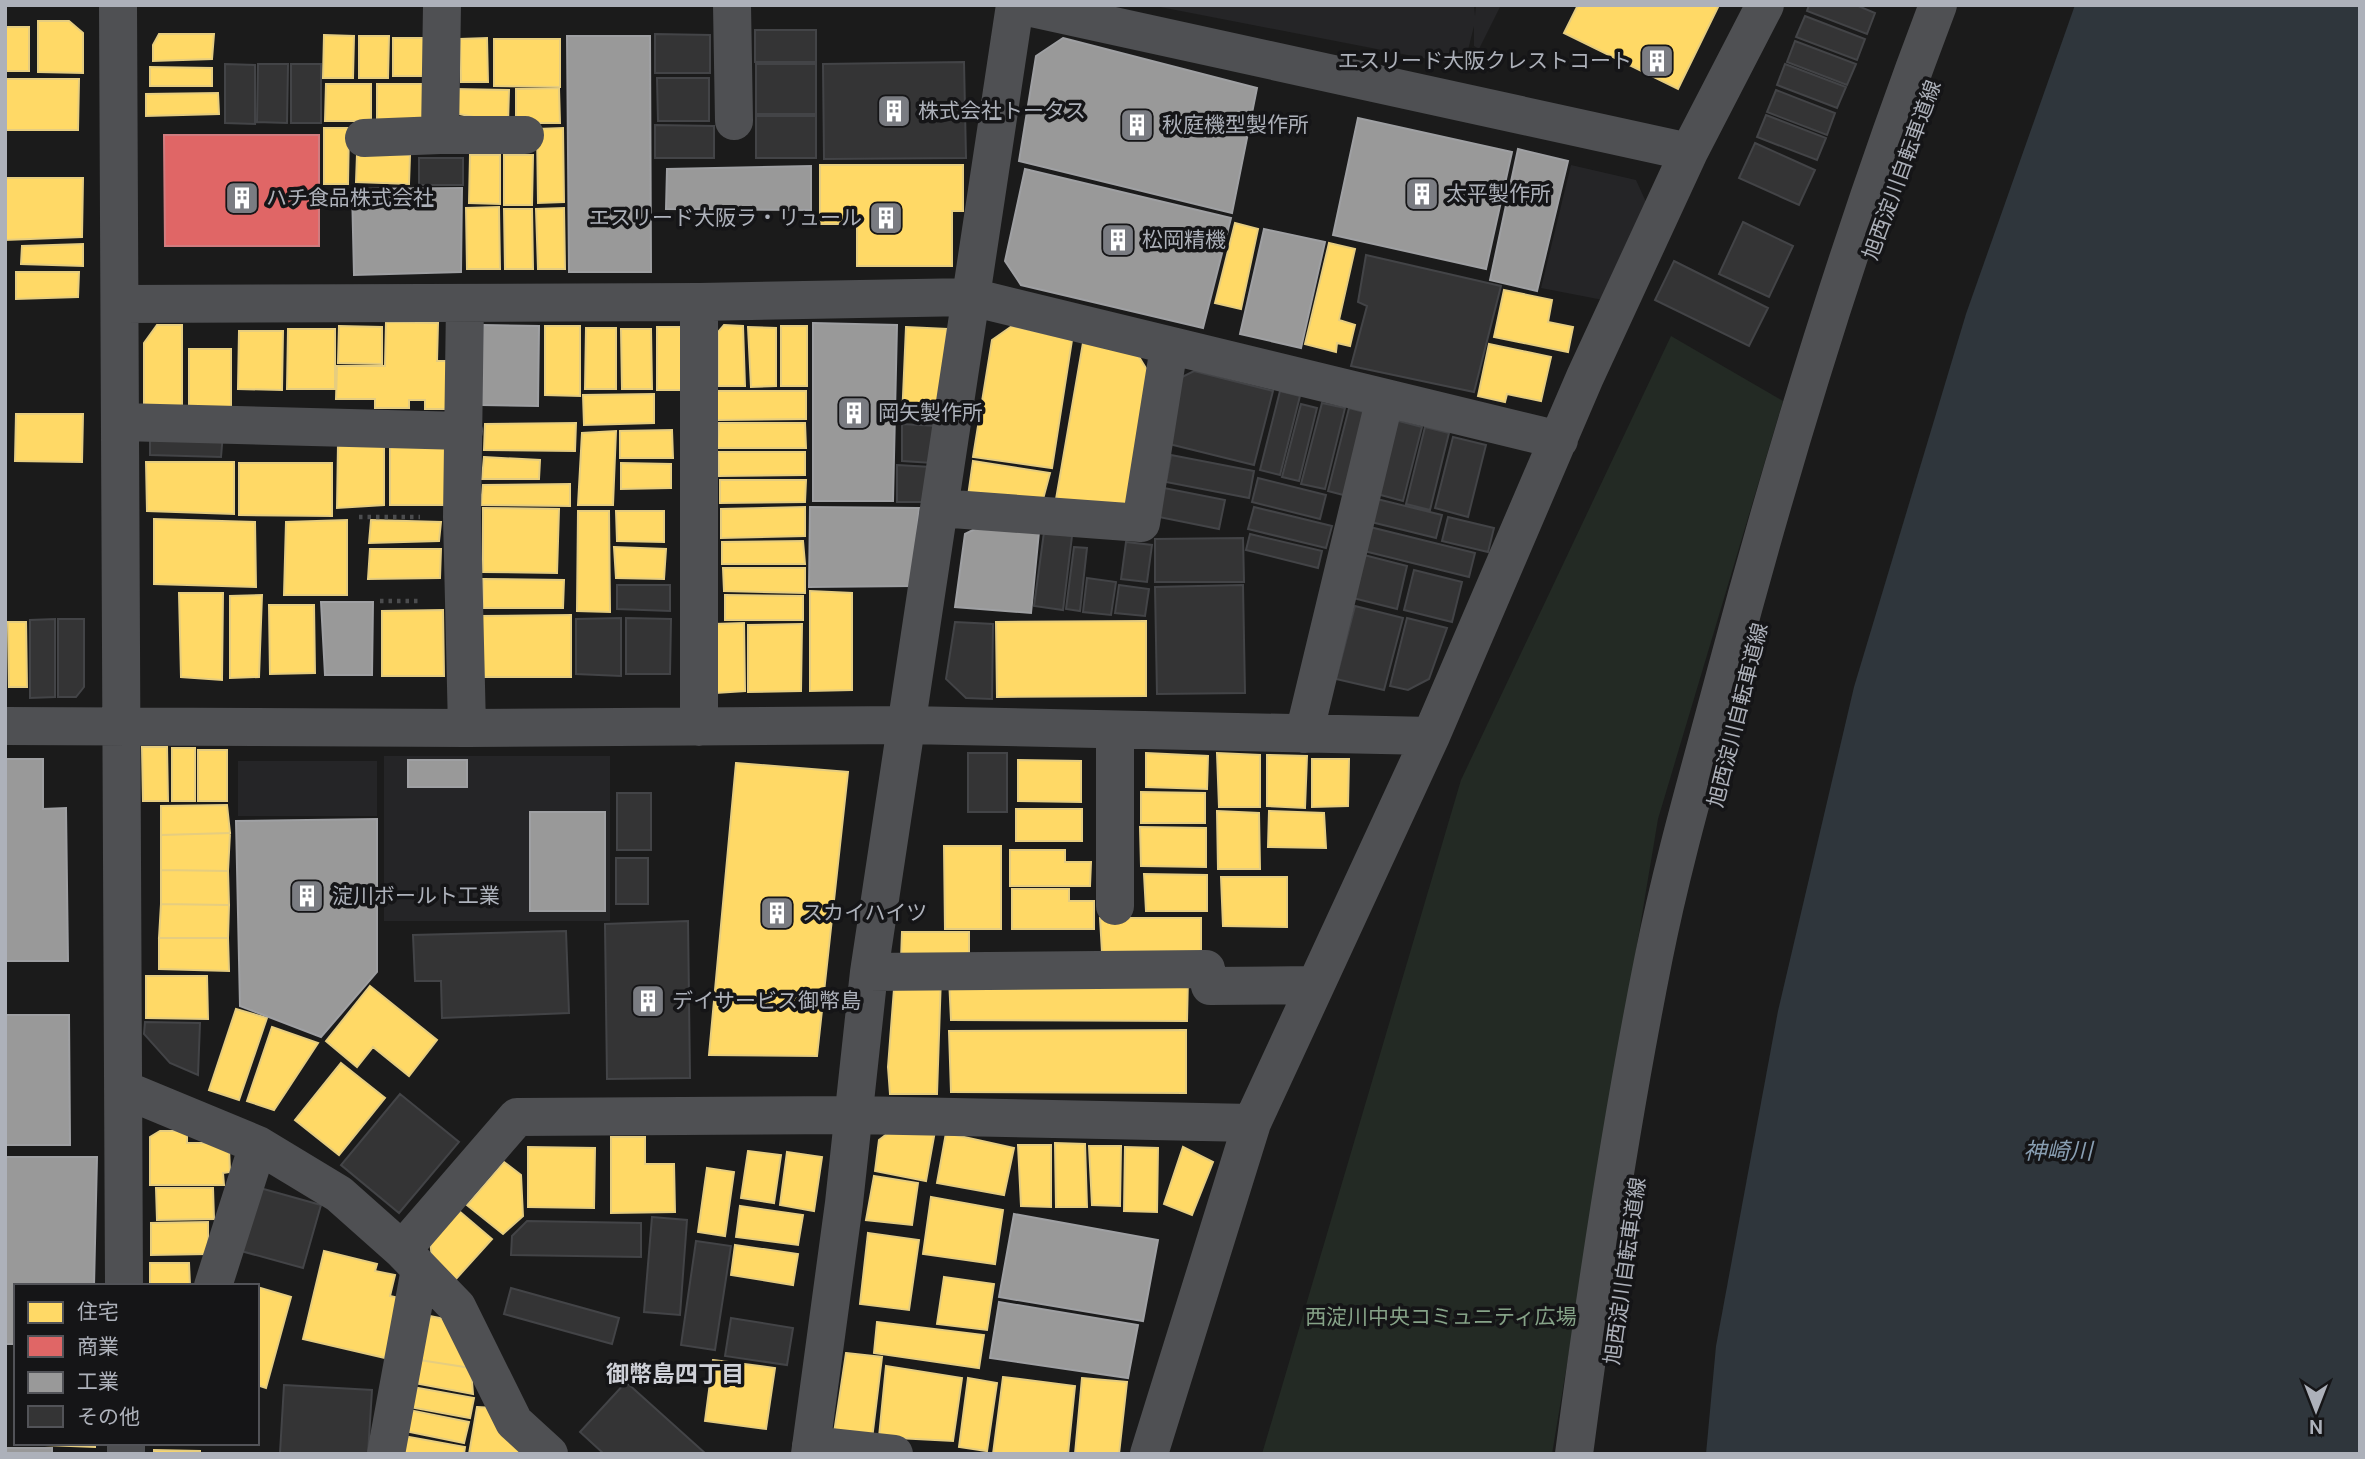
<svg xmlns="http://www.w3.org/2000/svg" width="2365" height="1459" viewBox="0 0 2365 1459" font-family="'DM Sans','Noto Sans JP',sans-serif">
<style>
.built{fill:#252527}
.green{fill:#232a24}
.water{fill:#2f363c}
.homes{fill:#ffd966;stroke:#e6cd7f;stroke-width:2}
.shops{fill:#e06666;stroke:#d17c7f;stroke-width:2}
.industry{fill:#999;stroke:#9fa0a3;stroke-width:2}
.building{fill:#343435;stroke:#434447;stroke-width:2}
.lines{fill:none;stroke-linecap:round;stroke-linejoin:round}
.path{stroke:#4b4c4e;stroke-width:4.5;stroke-dasharray:3.5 5;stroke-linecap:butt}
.minor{stroke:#4f5053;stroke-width:38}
.labels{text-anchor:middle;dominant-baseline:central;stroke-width:7;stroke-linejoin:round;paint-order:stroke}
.poi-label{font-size:21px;fill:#adb1ba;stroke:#151517;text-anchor:start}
.street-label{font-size:21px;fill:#adb1ba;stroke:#151517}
.park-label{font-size:21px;fill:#86a388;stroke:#151517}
.water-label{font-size:23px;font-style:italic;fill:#889eb2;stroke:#151517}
.neighbourhood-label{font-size:23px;font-weight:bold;fill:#ced0d7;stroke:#151517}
</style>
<rect width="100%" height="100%" fill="#1b1b1b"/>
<!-- built -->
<path class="built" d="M1150 5H1474L1475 16 1476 5H1501L1479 49 1474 46V26L1464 66Z
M1571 165 1636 180 1646 202 1603 300 1541 288Z
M384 756H610V921H384Z
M238 761H377V816H238Z"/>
<!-- green -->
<path class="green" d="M1671 336 1783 401 1658 819 1552 1454H1262L1461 780Z"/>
<!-- water -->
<path class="water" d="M2075 5H2360V1454H1706L1716 1346 1778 1011 1854 687 1966 314Z"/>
<!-- homes -->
<path class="homes" d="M1578 5H1719L1678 89 1564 33Z
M38 21H69L83 33V73L38 72Z
M5 27H29V71H5Z
M159 34H214L212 59 153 61V45Z
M324 35 354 36 353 78H323Z
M359 36H389L388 78H359Z
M393 38H426V76H393Z
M487 38 488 82H461L460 39Z
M494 39H560V87L494 86Z
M150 67 212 68V86H150Z
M6 79H79L78 130H5Z
M326 84H371V121H325Z
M377 84H425V121H377Z
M559 88 560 123H516V89Z
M454 89 509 90 508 124 454 113Z
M218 93 219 114 146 116V94Z
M324 128H349L348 184H324Z
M563 128 564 202 538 203 537 129Z
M357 154 410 155 409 184 356 182Z
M470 155H500V204L469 203Z
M504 155H533L532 205H504Z
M820 165H963V211H952V266H857V224H820Z
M5 178H83L82 237 5 240Z
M499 207 500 269H467L466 208Z
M564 208 565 269H538L536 209Z
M504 209H532L533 269H505Z
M1235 223 1258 229 1241 309 1215 303Z
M1329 243 1355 249 1339 320 1355 325 1350 346 1337 343 1336 352 1305 344Z
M83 244V266L21 264 22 246Z
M16 272H79L78 297 16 299Z
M1504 290 1552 300 1548 322 1573 327 1568 352 1494 337Z
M386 322 438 323 437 361H448V409H425V400H409V408H375V399H336L337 366H385Z
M157 325H182V408H144V343Z
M724 325 743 326 745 386H718V332Z
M339 326 382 327V364L338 363Z
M545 326H580V396L545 395Z
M781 326H807V386H781Z
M1012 326 1072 340 1052 468 973 457 992 340Z
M657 327H681L687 390H657Z
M748 327 776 328V386L751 387Z
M906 327 947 329 938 421 902 419Z
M586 328H616V389H585Z
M288 329H335V389H287Z
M621 329H651L652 389H622Z
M239 331H283L282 390 238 389Z
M1083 343 1136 352 1150 375 1128 508 1055 505Z
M1489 344 1551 357 1541 401 1507 394 1505 402 1478 396Z
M189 349H231V410L189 409Z
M716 391H806V419L717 420Z
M654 394V423L584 425 583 395Z
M16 414H83L82 462 15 461Z
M576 423 575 451 484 450 485 424Z
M719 423H805L806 448H717Z
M672 430 673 458H620V431Z
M616 431 613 505H578L582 433Z
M390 438 449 441 447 505H390Z
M384 443V505L337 508 338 444Z
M718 452H805V475L719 476Z
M484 457 540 460 539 479H482Z
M973 461 1050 473 1042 503 968 496Z
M146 462H234V514L147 511Z
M239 463H332V516L239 515Z
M621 463 671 464V488L621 489Z
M720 480H806L805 502 720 503Z
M570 484V506L481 505 483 485Z
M805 507V536L721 538V509Z
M483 508 559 509 557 573 483 572Z
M578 511H609L610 612 577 611Z
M616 511H664V542L617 541Z
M154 519 255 522 256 587 154 584Z
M347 520V595H284L286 522Z
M371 520 441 522 439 541 369 543Z
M803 541 805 564H722V542Z
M614 547 666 549 664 579 616 578Z
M370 549H441L440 578 368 579Z
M723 568H805V593L724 591Z
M483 579 564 580 563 608H483Z
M810 591 852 593V690L810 691Z
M179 593H223L222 680 181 677Z
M262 595 259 677 230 678V596Z
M725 595 803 596V620H725Z
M269 605H314L315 673 270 674Z
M443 610 444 676H382V611Z
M571 615V677H484L481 616Z
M1146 621V696L997 697 996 622Z
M8 622H26L27 687H9Z
M744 623 745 691 716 693 715 624Z
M802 624 801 691 748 692V625Z
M142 747H167L168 801H143Z
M172 748H195V801H172Z
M198 750H227V801H198Z
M1146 753 1208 756 1207 789 1146 787Z
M1217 753 1260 755V807H1219Z
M1267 755 1307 756 1305 808 1267 806Z
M1312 759H1349L1348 806 1312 807Z
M1018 760 1081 761V802L1018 801Z
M736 763 848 772 817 1056 709 1055Z
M1141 792 1205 793V823H1141Z
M227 805 230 833 161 835V806Z
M1016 809H1082V841H1016Z
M1217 811 1259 813 1260 869H1218Z
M1269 811 1324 813 1326 848 1268 847Z
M1140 827 1206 828V867L1141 866Z
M230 833 228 871 161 870V835Z
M944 846H1001V929H945Z
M1010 850H1065V862H1091L1090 886H1010Z
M161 870 228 871 229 905 161 904Z
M1144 874 1207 875V911H1146Z
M1221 877H1287V927L1223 926Z
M1012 889H1069V901H1094V929H1012Z
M161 904 229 905 228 938H159Z
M1100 918H1201V952H1102Z
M902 932H969V961L901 960Z
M159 938H228L229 971 159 969Z
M146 976H207L208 1019 146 1018Z
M941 976 937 1094H890L888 1067 894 989Z
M1188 977 1187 1021 951 1020 949 978Z
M370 986 437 1040 409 1076 373 1047 357 1067 326 1041Z
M236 1009 267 1018 239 1100 209 1090Z
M272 1027 318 1043 274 1110 247 1101Z
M1186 1030V1093L951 1092 949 1031Z
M341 1063 385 1098 339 1155 295 1120Z
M896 1127 935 1131 926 1181 875 1171 879 1140Z
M160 1131H187V1143H218L229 1148 230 1172 223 1173 224 1185H150V1137Z
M946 1133 1014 1148 1004 1195 937 1183Z
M611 1137H645V1164H674L675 1212 611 1213Z
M1055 1143 1085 1144 1087 1207H1056Z
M1018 1145H1051V1207L1021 1206Z
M1089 1146H1121L1120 1206 1092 1205Z
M528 1147 595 1148 594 1208 528 1207Z
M1125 1147 1158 1148 1157 1212 1124 1211Z
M1183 1147 1213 1162 1192 1215 1164 1204Z
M748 1151 781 1155 774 1203 741 1198Z
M787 1152 822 1157 814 1211 780 1205Z
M504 1162 521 1175 523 1216 503 1234 467 1205Z
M707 1168 734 1172 725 1236 698 1232Z
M874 1176 918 1183 912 1225 866 1220Z
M156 1188H213L214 1219 157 1220Z
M931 1197 1003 1210 995 1264 923 1254Z
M740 1206 803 1215 798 1245 736 1237Z
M459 1211 492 1239 455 1280 432 1259 430 1239Z
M208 1222V1254L151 1255V1223Z
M868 1233 919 1240 909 1310 860 1304Z
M735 1245 798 1254 793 1285 731 1275Z
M324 1251 377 1264 375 1271 395 1275 390 1296 399 1298 385 1358 303 1339Z
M150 1263H189L190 1286H150Z
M944 1277 994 1284 987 1330 937 1324Z
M257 1287 291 1297 266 1388 257 1385Z
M425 1315 444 1319 471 1368 413 1359Z
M877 1322 984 1335 979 1368 874 1353Z
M846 1353 882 1357 872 1439 834 1433Z
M413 1359 471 1368 473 1394 409 1382Z
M713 1360 775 1368 766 1429 705 1421Z
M886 1366 962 1378 953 1441 879 1437Z
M1003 1377 1075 1386 1068 1454H993Z
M968 1378 997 1383 987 1451 959 1447Z
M1082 1378 1127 1382 1119 1454H1075Z
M407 1386 474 1398 470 1418 404 1406Z
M477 1407 494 1408 531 1454H469Z
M404 1409 469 1422 464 1443 400 1430Z
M398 1435 465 1447 464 1454H395Z
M20 1443H95V1447L20 1444Z
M154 1450 200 1451V1454H154Z"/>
<!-- shops -->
<path class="shops" d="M164 135H319V246H165Z"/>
<!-- industry -->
<path class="industry" d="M567 36H650L651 272H569Z
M1063 38 1257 88 1232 213 1019 161 1036 56Z
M1358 118 1512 152 1486 269 1333 235Z
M1518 149 1568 161 1537 291 1490 280Z
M811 166V210L666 209 667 169Z
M1025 169 1231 218 1203 328 1021 285 1005 261Z
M462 188 461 272 354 275 352 189Z
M1264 229 1325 242 1301 348 1240 334Z
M813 323 897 325 893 501H813Z
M483 325 539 326 538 406 482 405Z
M810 507 919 508 913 586 809 587Z
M981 526 1039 532 1031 613 955 607 965 534Z
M321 602H373L372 675H325Z
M5 759H43V809L66 808 68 961H5Z
M408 760H467V787H408Z
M530 812H605V911H530Z
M377 819V972L321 1037 240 1006 236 821Z
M5 1015H69L70 1145H5Z
M5 1157H97L94 1286H16V1344H5Z
M1014 1214 1158 1240 1143 1321 999 1297Z
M999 1302 1138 1325 1128 1378 990 1358Z
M5 1448H52V1454H5Z"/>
<!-- building -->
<path class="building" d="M1809 5H1856L1875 13 1867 34 1807 11Z
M1805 16 1865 39 1857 60 1796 37Z
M755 30H816V62H755Z
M655 34 710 35V73H655Z
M1795 41 1856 64 1847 85 1787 62Z
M964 62 966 158 824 159 823 64Z
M225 64 255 65V124L225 123Z
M258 64H288L287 123 257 122Z
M291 64H321V123H291Z
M756 64H816V114H756Z
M1785 64 1846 87 1837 108 1777 85Z
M657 78H709V121H658Z
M1776 90 1835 113 1827 135 1767 112Z
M1766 115 1826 138 1817 160 1757 137Z
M756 116H816V158H756Z
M655 125 714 126V158H655Z
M1755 143 1815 170 1799 205 1739 178Z
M419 158H463V185H419Z
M1743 222 1793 246 1769 297 1719 274Z
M1366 255 1501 286 1474 392 1351 366 1367 306 1358 302Z
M1674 261 1768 308 1749 346 1655 300Z
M1194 371 1273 391 1254 465 1161 442 1176 380Z
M1280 391 1300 396 1280 475 1260 470Z
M1322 403 1345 408 1325 489 1301 484Z
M1301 404 1317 408 1299 481 1282 477Z
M1349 408 1372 414 1351 497 1328 491Z
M1395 420 1422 427 1403 501 1377 494Z
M902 424 937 426 933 463 902 461Z
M1425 427 1449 433 1430 510 1406 504Z
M150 431 223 433 221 457 150 455Z
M1453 437 1486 445 1468 517 1435 508Z
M1171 455 1254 471 1249 498 1166 482Z
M897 465 931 467 926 502H897Z
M1258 478 1326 495 1320 519 1252 502Z
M1164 488 1225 500 1219 529 1159 517Z
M1377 499 1442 515 1436 538 1371 522Z
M1254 507 1332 526 1326 548 1248 529Z
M1448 517 1494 528 1488 552 1442 541Z
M1370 527 1475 553 1469 577 1364 551Z
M1044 532 1072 536 1063 610 1034 606Z
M1250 534 1322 551 1318 568 1246 550Z
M1243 538 1244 582H1155V539Z
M1126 542 1152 545 1147 582 1121 579Z
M1074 547 1087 548 1080 611 1066 609Z
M1364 555 1407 566 1397 609 1353 598Z
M1414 570 1462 582 1452 622 1404 610Z
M1087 578 1116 582 1111 615 1083 612Z
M617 585H670V611L617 609Z
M1119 585 1149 589 1145 616 1115 613Z
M1243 585 1245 693 1157 694 1155 587Z
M1355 606 1403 618 1384 690 1336 679Z
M621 618V676L576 674V619Z
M626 618 671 619 670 674H626Z
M1407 618 1447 628 1429 679 1408 690 1390 686Z
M55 619V697L30 698V620Z
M58 619H84V687L76 697H58Z
M955 622 993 624 992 699 966 698 946 679Z
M968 753H1007V812H968Z
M617 793H651V850H617Z
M616 858H648V904H616Z
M688 921 690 1078 607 1079 605 924Z
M566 931 569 1013 442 1018 441 981H415L413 935Z
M145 1022 200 1023 198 1075 170 1063 144 1034Z
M400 1094 459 1142 399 1213 341 1165Z
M260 1188 321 1205 303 1268 241 1251Z
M652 1217 687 1220 680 1315 644 1312Z
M527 1221 641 1223V1257L511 1255 512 1236Z
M696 1241 731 1246 715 1350 681 1345Z
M511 1288 619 1318 612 1344 504 1314Z
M731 1318 793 1328 787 1365 725 1356Z
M626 1382 706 1454H604L580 1432Z
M284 1385 372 1390 368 1454 280 1453Z"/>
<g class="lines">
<!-- path -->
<path class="path" d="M359 517H420
M380 601H421"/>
<!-- minor -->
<path class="minor" d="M118 5 124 1286
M442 5 440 135H525
M732 5 734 121
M1018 5 1689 152
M364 138 440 135
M699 302V727
M465 303 462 517 467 728
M121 304 699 302 971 297 1559 440
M121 422 464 431
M939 508 1141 523 1169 347
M5 726 467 728 906 725 1431 736
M1115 730V906
M1304 734 1385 398
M869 972 1206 969 1210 986 1314 985
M123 1089 258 1145 339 1194 402 1250 457 1307 514 1422 549 1454
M402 1250 517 1117 853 1115 1252 1123
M213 1286 258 1145
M126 1443V1454
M811 1445 894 1454
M386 1454 420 1269
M810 1454 844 1203 869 972 1015 5
M1149 1454 1252 1123 1431 736 1585 377 1689 152 1765 5
M1574 1454C1596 1287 1621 1121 1654 956 1673 861 1701 766 1726 672 1786 446 1855 223 1938 5"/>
</g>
<!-- icons -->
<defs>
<g id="building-square" transform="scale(1.75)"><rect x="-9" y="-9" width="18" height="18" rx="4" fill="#7a7c82" stroke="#151517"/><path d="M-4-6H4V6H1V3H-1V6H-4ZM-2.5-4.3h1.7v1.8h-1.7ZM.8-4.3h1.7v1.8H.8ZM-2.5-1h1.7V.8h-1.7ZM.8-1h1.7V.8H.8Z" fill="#fff"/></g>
</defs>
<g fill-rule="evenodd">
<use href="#building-square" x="1657" y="61"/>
<use href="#building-square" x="894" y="111"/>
<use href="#building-square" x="1137" y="125"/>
<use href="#building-square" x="1422" y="194"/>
<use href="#building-square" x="242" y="198"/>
<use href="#building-square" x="886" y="218"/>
<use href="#building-square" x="1118" y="240"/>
<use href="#building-square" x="854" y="413"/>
<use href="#building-square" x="307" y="896"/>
<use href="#building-square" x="777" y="913"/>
<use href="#building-square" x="648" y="1001"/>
</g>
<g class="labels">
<!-- poi labels -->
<g class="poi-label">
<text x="1632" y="61" text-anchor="end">エスリード大阪クレストコート</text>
<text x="918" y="111">株式会社トータス</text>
<text x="1162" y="125">秋庭機型製作所</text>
<text x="1446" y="194">太平製作所</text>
<text x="266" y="198">ハチ食品株式会社</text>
<text x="862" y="218" text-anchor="end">エスリード大阪ラ・リュール</text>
<text x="1142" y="240">松岡精機</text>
<text x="878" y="413">岡矢製作所</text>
<text x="332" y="896">淀川ボールト工業</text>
<text x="802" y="913">スカイハイツ</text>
<text x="672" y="1001">デイサービス御幣島</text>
</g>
<!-- street labels -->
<g class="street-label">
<text transform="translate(1902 170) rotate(-70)">旭西淀川自転車道線</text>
<text transform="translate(1738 715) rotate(-76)">旭西淀川自転車道線</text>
<text transform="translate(1625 1271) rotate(-82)">旭西淀川自転車道線</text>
</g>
<!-- park labels -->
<g class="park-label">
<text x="1441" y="1317">西淀川中央コミュニティ広場</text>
</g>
<!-- water labels -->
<g class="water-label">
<text x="2058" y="1151">神崎川</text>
</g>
<!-- neighbourhood labels -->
<g class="neighbourhood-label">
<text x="675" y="1374">御幣島四丁目</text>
</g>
</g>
<!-- border -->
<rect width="2365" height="1459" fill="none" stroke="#adb1ba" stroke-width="14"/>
<!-- legend -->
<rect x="14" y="1284" width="245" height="161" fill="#151517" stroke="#525358" stroke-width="2"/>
<rect x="28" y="1302" width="35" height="21" fill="#ffd966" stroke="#525358" stroke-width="2"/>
<text x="77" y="1319" font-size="21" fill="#adb1ba">住宅</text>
<rect x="28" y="1336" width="35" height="21" fill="#e06666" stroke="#525358" stroke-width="2"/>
<text x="77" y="1354" font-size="21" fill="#adb1ba">商業</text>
<rect x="28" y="1372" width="35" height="21" fill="#999999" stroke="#525358" stroke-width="2"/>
<text x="77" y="1389" font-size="21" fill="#adb1ba">工業</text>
<rect x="28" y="1406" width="35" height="21" fill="#343435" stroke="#525358" stroke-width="2"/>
<text x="77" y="1424" font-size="21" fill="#adb1ba">その他</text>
<!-- north arrow -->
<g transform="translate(2316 1410) rotate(180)" stroke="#151517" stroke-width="5" paint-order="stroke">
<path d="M0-5L12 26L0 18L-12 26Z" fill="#adb1ba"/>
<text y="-10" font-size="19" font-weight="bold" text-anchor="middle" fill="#adb1ba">N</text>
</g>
</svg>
